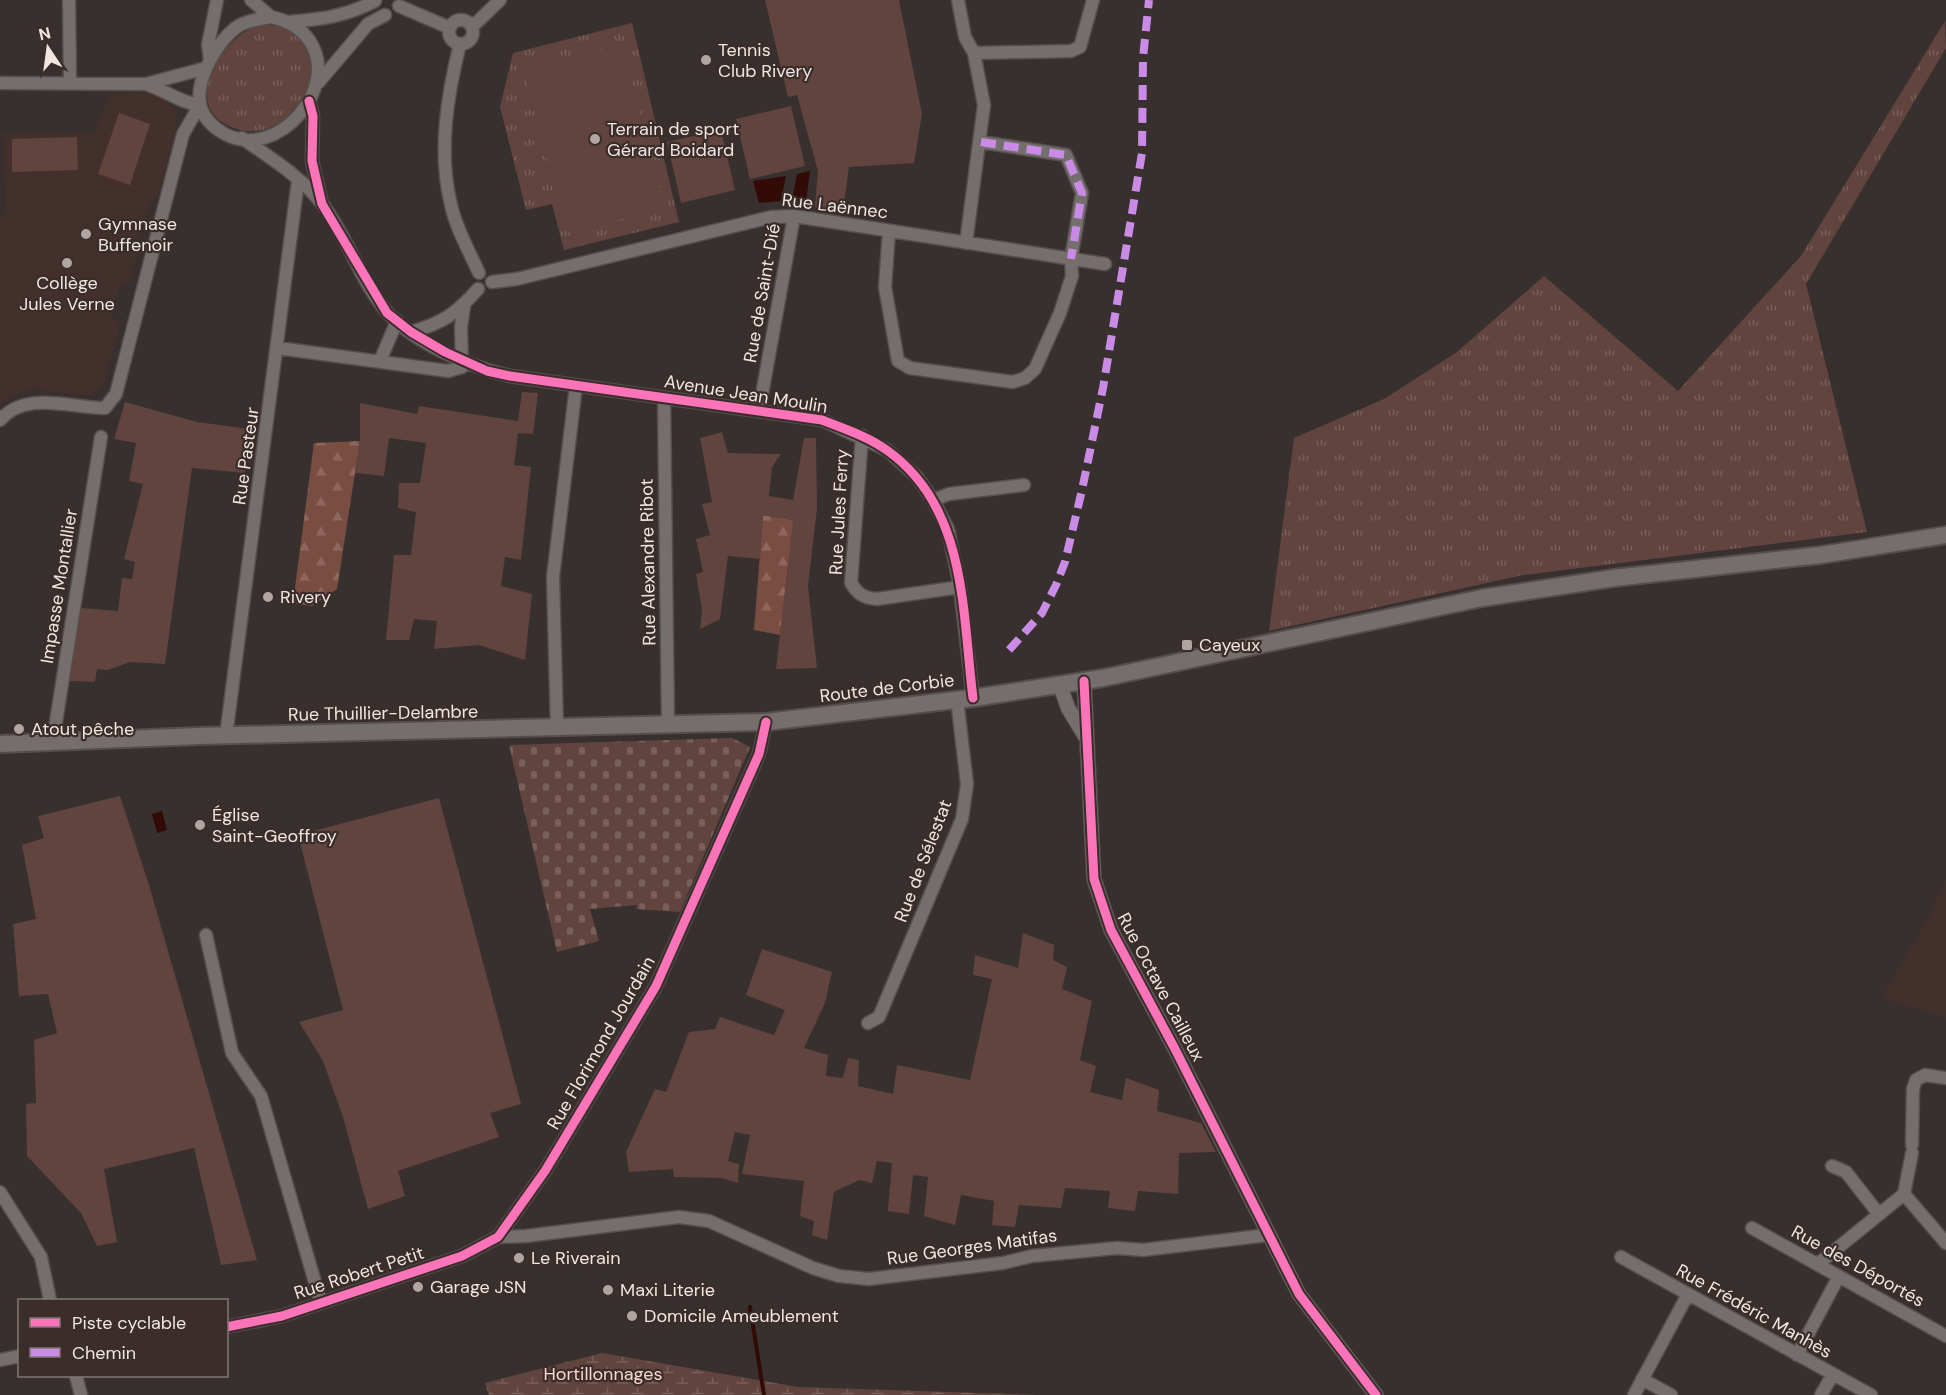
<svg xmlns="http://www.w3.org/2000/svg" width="1946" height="1395" viewBox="0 0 1946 1395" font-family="'DM Sans',sans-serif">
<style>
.built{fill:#43302c}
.grass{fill:url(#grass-tufts)}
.forest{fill:url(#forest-firs)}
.wetland{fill:url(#wetland-marsh)}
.cemetery{fill:url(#cemetery-stones)}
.green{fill:#61443e}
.water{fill:#320a06}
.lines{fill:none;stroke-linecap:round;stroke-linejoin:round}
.stream{stroke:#320a06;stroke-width:4}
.minor-casing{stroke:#554e4d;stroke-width:15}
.tertiary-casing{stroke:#554e4d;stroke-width:16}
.secondary-casing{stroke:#554e4d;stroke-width:20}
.minor{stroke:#746e6d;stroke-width:12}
.tertiary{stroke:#746e6d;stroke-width:14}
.secondary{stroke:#746e6d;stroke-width:16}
.quiet{stroke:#ca8be6;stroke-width:8;stroke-dasharray:15 8;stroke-linecap:butt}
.cycleway-casing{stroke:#3b2d2a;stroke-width:13}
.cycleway{stroke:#fb73b8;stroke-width:9}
.poi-dot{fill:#afa6a4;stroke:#3b2d2a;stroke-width:2}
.labels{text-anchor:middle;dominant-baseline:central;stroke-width:4.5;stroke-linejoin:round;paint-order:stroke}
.poi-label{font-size:18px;fill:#efe6e4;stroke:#3b2d2a;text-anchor:start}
.street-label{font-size:18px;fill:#efe6e4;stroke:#3b2d2a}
.park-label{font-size:18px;fill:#f8d5cd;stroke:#3b2d2a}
</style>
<defs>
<pattern id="grass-tufts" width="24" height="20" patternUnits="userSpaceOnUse" patternTransform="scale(1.5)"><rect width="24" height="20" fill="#61443e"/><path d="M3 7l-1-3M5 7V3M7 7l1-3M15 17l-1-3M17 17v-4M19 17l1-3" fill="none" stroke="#785f5a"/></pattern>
<pattern id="forest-firs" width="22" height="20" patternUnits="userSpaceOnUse" patternTransform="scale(1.5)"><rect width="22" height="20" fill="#7a4d43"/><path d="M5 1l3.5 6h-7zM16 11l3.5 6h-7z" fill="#8d675e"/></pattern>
<pattern id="wetland-marsh" width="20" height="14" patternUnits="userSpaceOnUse" patternTransform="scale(1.5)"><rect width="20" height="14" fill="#61443e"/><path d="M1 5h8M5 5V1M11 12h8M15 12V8" fill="none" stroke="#785f5a"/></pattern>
<pattern id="cemetery-stones" width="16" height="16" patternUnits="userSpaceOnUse" patternTransform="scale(1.5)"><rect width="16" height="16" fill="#61443e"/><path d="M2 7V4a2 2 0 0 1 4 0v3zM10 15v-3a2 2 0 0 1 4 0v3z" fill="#785f5a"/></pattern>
</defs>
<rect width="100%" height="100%" fill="#37302e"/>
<!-- built -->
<path class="built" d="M111 93H152L162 96 174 109 177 127 157 199 150 203 130 282 119 288 111 317 120 324 104 384 88 396 36 389 22 391 0 404V215L6 214 3 133 93 134Z
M1946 879V1018L1881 998 1929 916Z"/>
<!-- grass -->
<path class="grass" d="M1945 21 1946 48 1806 284 1867 532 1523 575 1269 631 1294 438 1384 399 1457 352 1544 276 1678 391 1801 256Z
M632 23 679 222 564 250 552 204 526 210 500 107 513 53Z
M263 24C273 26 285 26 294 31 343 62 283 162 222 122 184 98 226 31 263 24Z"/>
<!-- forest -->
<path class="forest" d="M360 441 337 589 312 606 293 603 314 443Z
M763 515 794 520 780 635 754 630Z"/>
<!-- wetland -->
<path class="wetland" d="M602 1353 798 1387 1037 1395H489L485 1383Z"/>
<!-- cemetery -->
<path class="cemetery" d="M732 738 750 747 680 912 636 909 637 905 590 909 599 941 557 952 509 745Z"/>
<!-- green -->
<path class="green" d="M765 0H899L922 114 914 163 849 167 843 211 815 207 818 171 797 95 788 97Z
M623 45 665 208 566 233 525 70Z
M791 106 805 166 750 179 736 119Z
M119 113 150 124 130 185 98 174Z
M721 130 735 190 681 203 667 142Z
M77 137 78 170 12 172V139Z
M522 392 538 393 533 434 518 433 514 465 531 467 521 560 505 557 501 586 532 594 525 660 479 645 434 649 437 621 414 619 409 640H386L394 555H411L416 512 398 508 399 483H420L426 443 389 438 384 476 355 473 360 441V403L417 414 419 406 518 421Z
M125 402 197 422 250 429 245 473 192 468 165 664 130 662 108 670 97 669 95 682 69 681 81 608 118 611 122 578 132 579 135 562 124 559 143 484 129 481 136 443 114 439Z
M722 432 728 453 781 454 772 467 769 496 793 500 804 438H816L817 508 808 586 817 668 776 669 793 520 763 515 760 559 728 556 720 619 700 629 702 610 696 574 703 572 696 539 710 535 702 504 712 502 700 438Z
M120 796 149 885 257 1260 221 1265 194 1148 104 1169 117 1242 97 1246 81 1213 27 1156 26 1104 36 1103 34 1040 57 1033 48 994 19 996 13 924 36 919 22 845 44 838 38 816Z
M439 798 521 1104 490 1113 499 1137 398 1171 405 1196 368 1209 343 1117 323 1061 299 1022 343 1010 298 835Z
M1023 933 1054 945 1053 960 1067 967 1062 989 1092 1001 1080 1060 1096 1066 1090 1092 1122 1100 1126 1078 1159 1090 1157 1111 1201 1123 1216 1152 1179 1153 1178 1194 1138 1191 1135 1211 1108 1208 1110 1191 1065 1188 1061 1208 1019 1205 1015 1227 992 1225 994 1201 961 1195 955 1225 924 1216 928 1177 913 1175 909 1214 888 1211 892 1163 877 1161 872 1183 859 1180 834 1192 827 1240 812 1235 814 1221 800 1216 804 1181 742 1174 750 1135 735 1132 728 1161 739 1164 738 1183 722 1178 674 1177 673 1169 629 1172 626 1152 655 1089 666 1092 689 1032 715 1029 720 1017 774 1035 785 1010 746 995 762 949 832 972 825 1003 804 1048 828 1055 826 1076 843 1078 848 1058 859 1060 858 1086 893 1094 897 1065 970 1080 992 979 973 975 975 955 1018 968Z"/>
<!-- water -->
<path class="water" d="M810 171 806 202 792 200 797 174Z
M786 176 781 201 759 203 753 181Z
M162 811 167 830 157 833 152 814Z"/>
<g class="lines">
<!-- stream -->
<path class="stream" d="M750 1307 764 1395"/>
<!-- minor casing -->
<g class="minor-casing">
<path id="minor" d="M69 0 70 83
M251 0 271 17
M958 0 965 37 974 53 984 105 966 243
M399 6 450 28
M271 17C286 20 300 27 309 40 342 87 277 162 225 134 214 128 205 120 201 108 193 82 218 38 240 25 250 20 260 19 271 17Z
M449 32a12 12 0 1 1 24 0a12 12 0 1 1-24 0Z
M288 22C322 19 344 17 375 1
M472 27 500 0
M460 44C447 96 438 152 451 205 456 228 469 251 479 273
M974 53 1071 51 1080 47 1093 0
M210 59 208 45 217 0
M0 83 146 84
M318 83 368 24 385 15
M309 101 313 116 312 161 322 204
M242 138C270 158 302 177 323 205 348 238 360 280 386 311 413 343 470 367 510 376L822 420 887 450 917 477 933 500 948 529 960 587 973 698
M889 231 885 287 898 361 910 368 1013 382 1025 378 1035 369 1060 313 1072 276 1071 259 1082 193 1066 155 981 142
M492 282 517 279 771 217 794 216 1105 264
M411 332C443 323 457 313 478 289
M278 348 448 371 462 367 461 327 464 307
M380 361 397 321
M664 398 668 725
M759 411 794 216
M0 420C26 390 70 408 105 408L116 394 183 134 200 105C180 103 165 90 146 84L206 68
M862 436 851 583C858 594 863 598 877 599L960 587
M933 500 949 494 1024 485
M557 728 553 577 576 386
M226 736 298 181
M53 741 101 437
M206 935 232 1053 261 1096 321 1303
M868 1023 879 1017 962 819 967 784 957 699
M1912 1145 1913 1089 1916 1080 1925 1075 1946 1078
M1832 1166 1846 1172 1878 1213
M0 1192 41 1257 50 1300
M1904 1194 1946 1243
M1904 1194 1912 1153
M1752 1228 1946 1336
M498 1237 526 1236 679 1217 709 1221 813 1268 839 1276 869 1279 1003 1263 1032 1256 1117 1248 1143 1250 1268 1235
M1621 1257 1871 1395
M1818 1264 1904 1194
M226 1327 282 1316 462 1256 498 1237 545 1171 656 986 759 754 766 722
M1797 1355 1839 1276
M0 1360 20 1356
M76 1376 81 1395
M1642 1379 1671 1395
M1634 1395 1687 1296
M1821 1395 1833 1374"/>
</g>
<!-- tertiary casing -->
<g class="tertiary-casing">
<path id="tertiary" d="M1084 681 1094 879 1111 930 1175 1049 1299 1294 1376 1395
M1060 685 1068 708 1085 736"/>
</g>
<!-- secondary casing -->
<g class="secondary-casing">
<path id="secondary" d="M0 744 199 736 766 722 973 698 1103 678 1482 598 1614 578 1821 555 1946 535"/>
</g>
<!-- minor -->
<use href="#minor" class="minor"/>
<!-- tertiary -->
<use href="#tertiary" class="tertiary"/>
<!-- secondary -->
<use href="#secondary" class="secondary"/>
<!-- quiet -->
<path class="quiet" d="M981 142 1066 155 1082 193 1071 259
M1009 650 1042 613 1056 585 1065 562 1082 490 1103 388 1142 153 1143 58 1149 0"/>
<!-- cycleway casing -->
<g class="cycleway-casing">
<path id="cycleway" d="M309 101 313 116 312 161 322 204 387 313 411 332 445 352 487 371 510 376 822 420C845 429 869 437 888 451 967 508 962 611 973 698
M1084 681 1094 879 1111 930 1175 1049 1299 1294 1376 1395
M226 1327 282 1316 462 1256 498 1237 545 1171 656 986 759 754 766 722"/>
</g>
<!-- cycleway -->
<use href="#cycleway" class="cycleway"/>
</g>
<!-- markers -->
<g class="poi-dot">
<circle cx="706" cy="60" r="6"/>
<circle cx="595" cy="139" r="6"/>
<circle cx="86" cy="234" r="6"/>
<circle cx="67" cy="263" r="6"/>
<circle cx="268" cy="597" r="6"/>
<rect x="1181" y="639" width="12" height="12" rx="3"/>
<circle cx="19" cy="729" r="6"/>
<circle cx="200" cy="825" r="6"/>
<circle cx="519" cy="1258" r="6"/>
<circle cx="418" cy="1287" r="6"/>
<circle cx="608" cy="1290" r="6"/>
<circle cx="632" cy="1316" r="6"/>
</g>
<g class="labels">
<!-- poi labels -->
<g class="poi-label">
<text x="718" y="50">Tennis<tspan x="718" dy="21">Club Rivery</tspan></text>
<text x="607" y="129">Terrain de sport<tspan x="607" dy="21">Gérard Boidard</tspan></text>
<text x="98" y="224">Gymnase<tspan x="98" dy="21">Buffenoir</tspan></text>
<text x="67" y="283" text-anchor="middle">Collège<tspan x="67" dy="21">Jules Verne</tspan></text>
<text x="280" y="597">Rivery</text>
<text x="1199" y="645">Cayeux</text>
<text x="31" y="729">Atout pêche</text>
<text x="212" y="815">Église<tspan x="212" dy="21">Saint-Geoffroy</tspan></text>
<text x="531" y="1258">Le Riverain</text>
<text x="430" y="1287">Garage JSN</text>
<text x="620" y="1290">Maxi Literie</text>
<text x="644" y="1316">Domicile Ameublement</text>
</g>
<!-- street labels -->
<g class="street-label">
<text transform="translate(835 206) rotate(7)">Rue Laënnec</text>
<text transform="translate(762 293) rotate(-80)">Rue de Saint-Dié</text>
<text transform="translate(746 394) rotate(9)">Avenue Jean Moulin</text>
<text transform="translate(246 456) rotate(-82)">Rue Pasteur</text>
<text transform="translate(839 512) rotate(-87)">Rue Jules Ferry</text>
<text transform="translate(648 562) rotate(-91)">Rue Alexandre Ribot</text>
<text transform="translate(59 586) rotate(-81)">Impasse Montallier</text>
<text transform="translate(887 688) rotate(-7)">Route de Corbie</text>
<text transform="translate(383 713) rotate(-1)">Rue Thuillier-Delambre</text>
<text transform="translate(923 861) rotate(-69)">Rue de Sélestat</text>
<text transform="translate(1161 987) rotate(62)">Rue Octave Cailleux</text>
<text transform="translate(601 1043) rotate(-60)">Rue Florimond Jourdain</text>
<text transform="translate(972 1247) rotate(-8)">Rue Georges Matifas</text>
<text transform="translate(1858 1266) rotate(29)">Rue des Déportés</text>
<text transform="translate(359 1273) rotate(-18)">Rue Robert Petit</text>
<text transform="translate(1754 1311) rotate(29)">Rue Frédéric Manhès</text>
</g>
<!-- park labels -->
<g class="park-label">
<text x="603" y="1374">Hortillonnages</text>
</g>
</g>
<!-- legend -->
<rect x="18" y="1299" width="210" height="78" fill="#3b2d2a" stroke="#837774" stroke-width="1.5"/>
<rect x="30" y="1318" width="30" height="9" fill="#fb73b8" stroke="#837774" stroke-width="1.5"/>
<text x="72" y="1329" font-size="18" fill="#efe6e4">Piste cyclable</text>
<rect x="30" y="1348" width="30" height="9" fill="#ca8be6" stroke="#837774" stroke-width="1.5"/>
<text x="72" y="1359" font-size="18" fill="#efe6e4">Chemin</text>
<!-- north arrow -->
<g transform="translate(48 48) rotate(347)" stroke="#3b2d2a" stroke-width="4.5" paint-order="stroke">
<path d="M0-4.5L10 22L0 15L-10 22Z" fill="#efe6e4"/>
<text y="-9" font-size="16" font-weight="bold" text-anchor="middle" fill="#efe6e4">N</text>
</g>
</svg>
